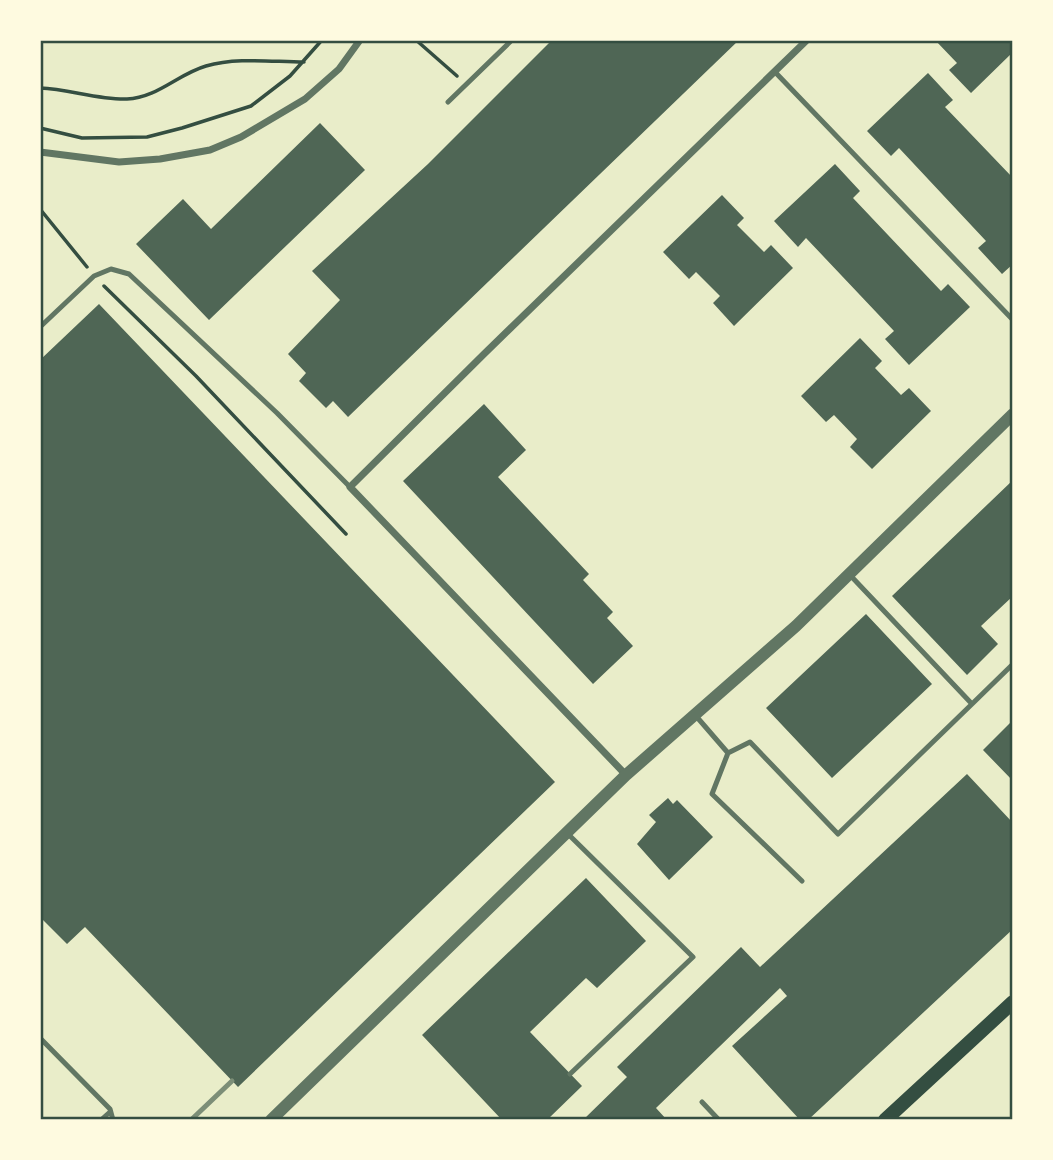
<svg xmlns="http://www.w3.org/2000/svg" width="1053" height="1160" viewBox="0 0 1053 1160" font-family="'Sofia Sans Condensed',sans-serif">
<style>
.building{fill:#4f6655}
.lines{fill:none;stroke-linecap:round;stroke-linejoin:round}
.path{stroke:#344e41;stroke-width:3.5}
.service{stroke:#617663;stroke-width:5}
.minor{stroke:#617663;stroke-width:7}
.tertiary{stroke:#617663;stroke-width:12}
.secondary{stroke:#344e41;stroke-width:14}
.rail{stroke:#7c8e77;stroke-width:5}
.neatline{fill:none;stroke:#344e41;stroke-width:2.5}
</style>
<rect width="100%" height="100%" fill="#e9edc9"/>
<!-- building -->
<path class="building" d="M552 40H739L348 417 333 401 326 408 299 381 306 373 288 354 340 300 312 271 428 164Z
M935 40H1013V52L971 93 949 70 957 63Z
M928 73 953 100 945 107 1013 178V264L1002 274 978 248 986 241 899 148 891 156 867 131Z
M320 123 365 170 209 320 136 244 183 199 211 229Z
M835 164 860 191 853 198 941 291 948 284 970 307 909 365 885 339 894 331 806 238 798 247 774 221Z
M722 195 744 218 737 225 764 252 771 245 793 268 734 326 713 303 720 296 696 272 689 279 663 252Z
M99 304 555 782 238 1087 85 927 67 944 40 917V885L43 883 40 880V360Z
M860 338 882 361 875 368 901 395 909 388 931 411 872 469 850 447 857 439 834 415 826 422 801 396Z
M484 404 526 450 498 477 589 574 583 580 613 612 607 618 633 646 593 684 403 481Z
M1013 480V596L981 626 998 644 967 675 892 596Z
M866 614 932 684 832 778 766 708Z
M1013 720V781L983 750Z
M967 774 1013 823V929L808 1120H800L732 1046 787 996 780 988 656 1108 667 1120H583L627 1077 617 1067 741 947 760 967Z
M668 798 673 804 677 800 713 837 669 880 637 844 656 822 649 815Z
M586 878 646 941 597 988 586 978 530 1032 582 1086 547 1120H502L422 1035Z"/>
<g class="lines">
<!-- path -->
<path class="path" d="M416 40 457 76
M40 88C69 89 98 100 127 99 157 98 178 74 206 66 237 57 273 62 304 62
M40 128 82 138 147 137 182 128 251 106 290 76 322 40
M40 209 87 267
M104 286 196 376 346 534"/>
<!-- service -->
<path class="service" d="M775 72 1013 320
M448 102 512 40
M40 327 94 276 111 269 129 274 277 413 350 487
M972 704 1013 664
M696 716 728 753 750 742 838 834 972 704 849 574
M728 753 712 794 802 881
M567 833 693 957 570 1074
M40 1038 110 1109 113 1120
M702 1102 719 1120
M101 1120 110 1112"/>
<!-- minor -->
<path class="minor" d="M40 152 119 162 160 159 210 150 241 137 305 99 339 69 360 40
M626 775 350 487 484 354 807 40"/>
<!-- tertiary -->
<path class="tertiary" d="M271 1120 626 775 796 626 1013 414"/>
<!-- secondary -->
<path class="secondary" d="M885 1120 1013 1002"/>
<!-- rail -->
<path class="rail" d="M191 1120 232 1081"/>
</g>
<!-- border -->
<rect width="1053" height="1160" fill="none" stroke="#fefae0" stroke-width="84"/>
<rect x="42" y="42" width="969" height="1076" class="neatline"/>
</svg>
